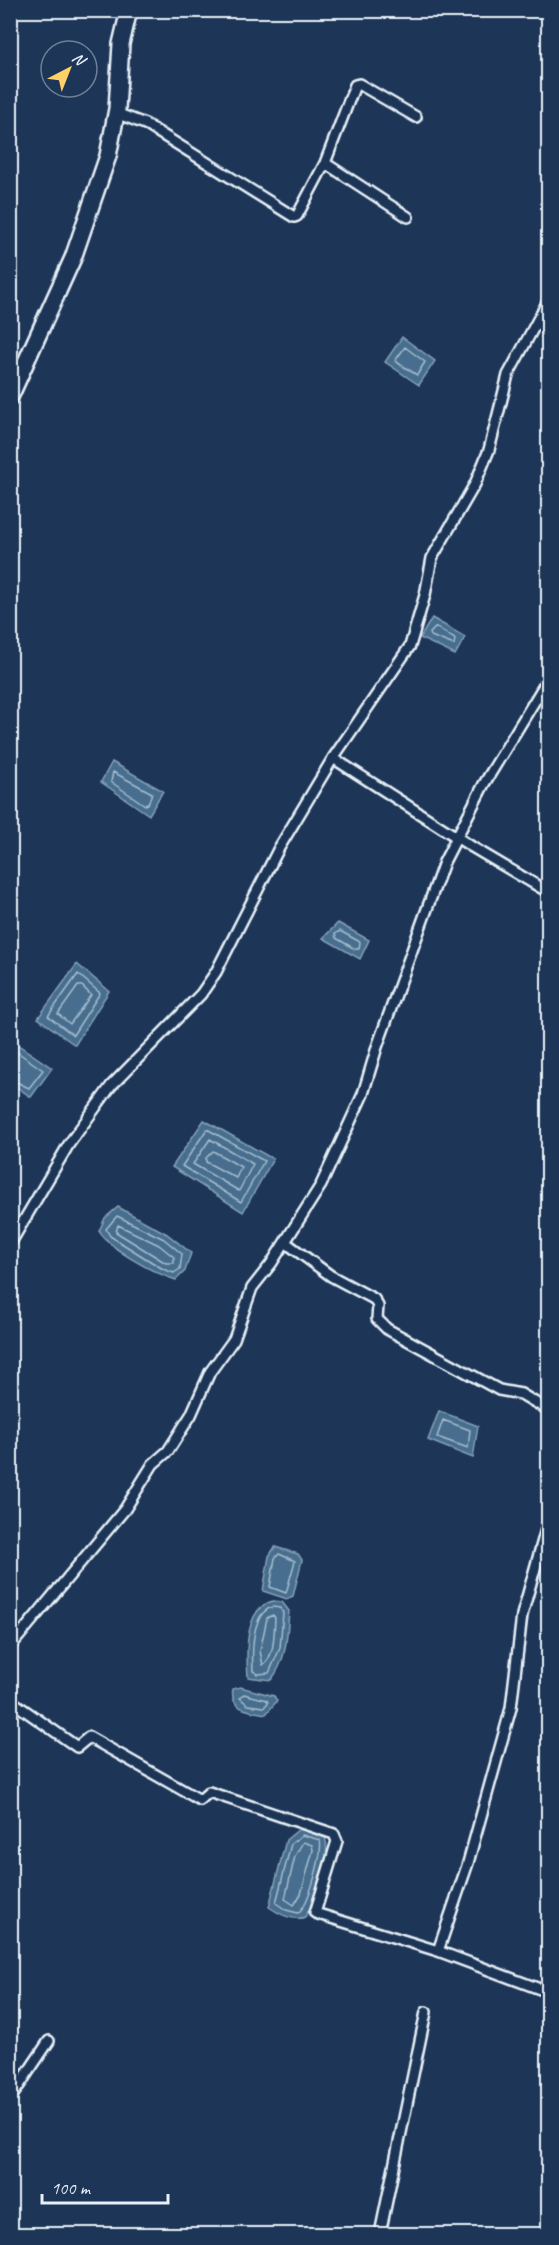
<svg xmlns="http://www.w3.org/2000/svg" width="559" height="2245" viewBox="0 0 559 2245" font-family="Caveat,sans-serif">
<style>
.water{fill:#466e8e;stroke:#87a2b8;stroke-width:1.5}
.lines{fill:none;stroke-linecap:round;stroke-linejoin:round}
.shore{stroke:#a7bdce;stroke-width:1.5}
.minor-casing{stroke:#e8f1f8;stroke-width:14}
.primary-casing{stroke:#e8f1f8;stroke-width:20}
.minor{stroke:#1d3557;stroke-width:9}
.primary{stroke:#1d3557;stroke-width:15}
</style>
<rect width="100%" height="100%" fill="#1d3557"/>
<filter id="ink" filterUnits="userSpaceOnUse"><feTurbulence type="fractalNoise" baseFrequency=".0167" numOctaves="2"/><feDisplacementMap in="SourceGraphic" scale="12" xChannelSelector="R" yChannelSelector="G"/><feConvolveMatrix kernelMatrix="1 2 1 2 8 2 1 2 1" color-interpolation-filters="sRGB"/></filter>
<g filter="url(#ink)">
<!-- water -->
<path class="water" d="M402 337 435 361 419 385 385 362Z
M432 618 465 637 455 655 420 638Z
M112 762 163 791 149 815 101 782Z
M338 923 369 940 360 959 323 938Z
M77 964 109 991 75 1045 38 1018Z
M11 1040 52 1068 31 1097 11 1083Z
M204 1120 273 1159 243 1212 172 1167Z
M118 1207 167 1234 191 1253 185 1271 176 1280C154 1273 112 1251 99 1231L105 1218Z
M439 1411 478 1426 473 1458 428 1440Z
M275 1547 298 1554 302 1560 293 1596 287 1599 263 1591 269 1556Z
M273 1601 282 1602 289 1611C287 1636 287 1660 271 1680L248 1677C246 1653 244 1608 273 1601Z
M240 1687 274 1696 277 1701 266 1714C251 1711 229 1710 233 1689Z
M299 1829 323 1835C335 1847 313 1903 305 1917 293 1922 279 1914 269 1907L286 1840Z"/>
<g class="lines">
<!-- shore -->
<path class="shore" d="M405 347 425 362 417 375 395 361Z
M436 627 455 639 454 645 431 636 430 633Z
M113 772 152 793 148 804 145 805 111 782Z
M340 931 360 942 359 949H355L336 938 335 934Z
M78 974 100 993 73 1035 48 1016Z
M78 986H82L91 995 70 1024 58 1014Z
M10 1047 43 1070 29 1088 10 1079
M207 1129 264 1161 241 1202 182 1166Z
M210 1139 253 1164 239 1191 193 1164Z
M213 1151 241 1167 236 1178 206 1162V1158Z
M117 1216 164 1239 182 1254 180 1269 174 1273 163 1269 110 1236 106 1229Z
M118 1225 159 1245 174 1257V1263H166L116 1232Z
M443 1420 470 1430 468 1448 437 1437Z
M279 1554 295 1561 286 1593 270 1587 275 1558Z
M273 1607 280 1608 283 1613 280 1648 269 1673 258 1674 253 1671C252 1653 251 1612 273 1607Z
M273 1615 275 1618C274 1632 275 1657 263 1665L260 1651 267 1618Z
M244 1694 267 1700 268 1703 264 1707 248 1705 240 1698Z
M302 1835 320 1840C323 1853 309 1905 298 1913L286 1910 276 1903 291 1844Z
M303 1842 312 1845 313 1850 301 1894 294 1905 285 1899 295 1856Z"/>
<!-- minor casing -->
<g class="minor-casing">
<path id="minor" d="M116 113 145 124 294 217 297 216 325 163 355 85 359 84 416 117
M325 163 408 217
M333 758 472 847 548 892
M285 1242 331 1276 374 1299 378 1306 377 1319 387 1329 499 1390 521 1394 548 1410
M10 1244 69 1144 111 1086 201 994 216 972 279 848 333 758 410 646 425 595 432 558 475 484 489 450 508 375 548 301
M548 1522 522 1615 511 1708 468 1863 438 1951 548 1992
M10 1647 125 1509 153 1464 168 1451 191 1415 210 1372 234 1339 252 1288 271 1264 321 1185 363 1094 377 1047 444 862 484 784 548 679
M10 1700 77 1747 89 1737 200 1800 209 1792 334 1834 337 1841 315 1913 438 1951
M10 2099 49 2041
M380 2234 426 2012"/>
</g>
<!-- primary casing -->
<g class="primary-casing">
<path id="primary" d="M10 397 73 258 108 156 117 109 121 44 129 10"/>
</g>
<!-- minor -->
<use href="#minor" class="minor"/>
<!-- primary -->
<use href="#primary" class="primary"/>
</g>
</g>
<!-- margin -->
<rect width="559" height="2245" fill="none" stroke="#1d3557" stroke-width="36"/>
<rect x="18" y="18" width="523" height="2209" fill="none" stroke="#e8f1f8" stroke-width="2" filter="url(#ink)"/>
<!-- north arrow -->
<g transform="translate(69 69) rotate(42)"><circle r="28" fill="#1d3557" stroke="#6e8097" stroke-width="1.5"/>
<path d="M0-4.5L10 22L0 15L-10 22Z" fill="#ffd166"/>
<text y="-9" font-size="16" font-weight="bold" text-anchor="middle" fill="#e8f1f8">N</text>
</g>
<!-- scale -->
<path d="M42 2194v9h126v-9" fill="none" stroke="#e8f1f8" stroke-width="3"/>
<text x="51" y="2194" font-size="18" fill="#e8f1f8" stroke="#1d3557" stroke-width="4.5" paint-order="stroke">100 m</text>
</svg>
